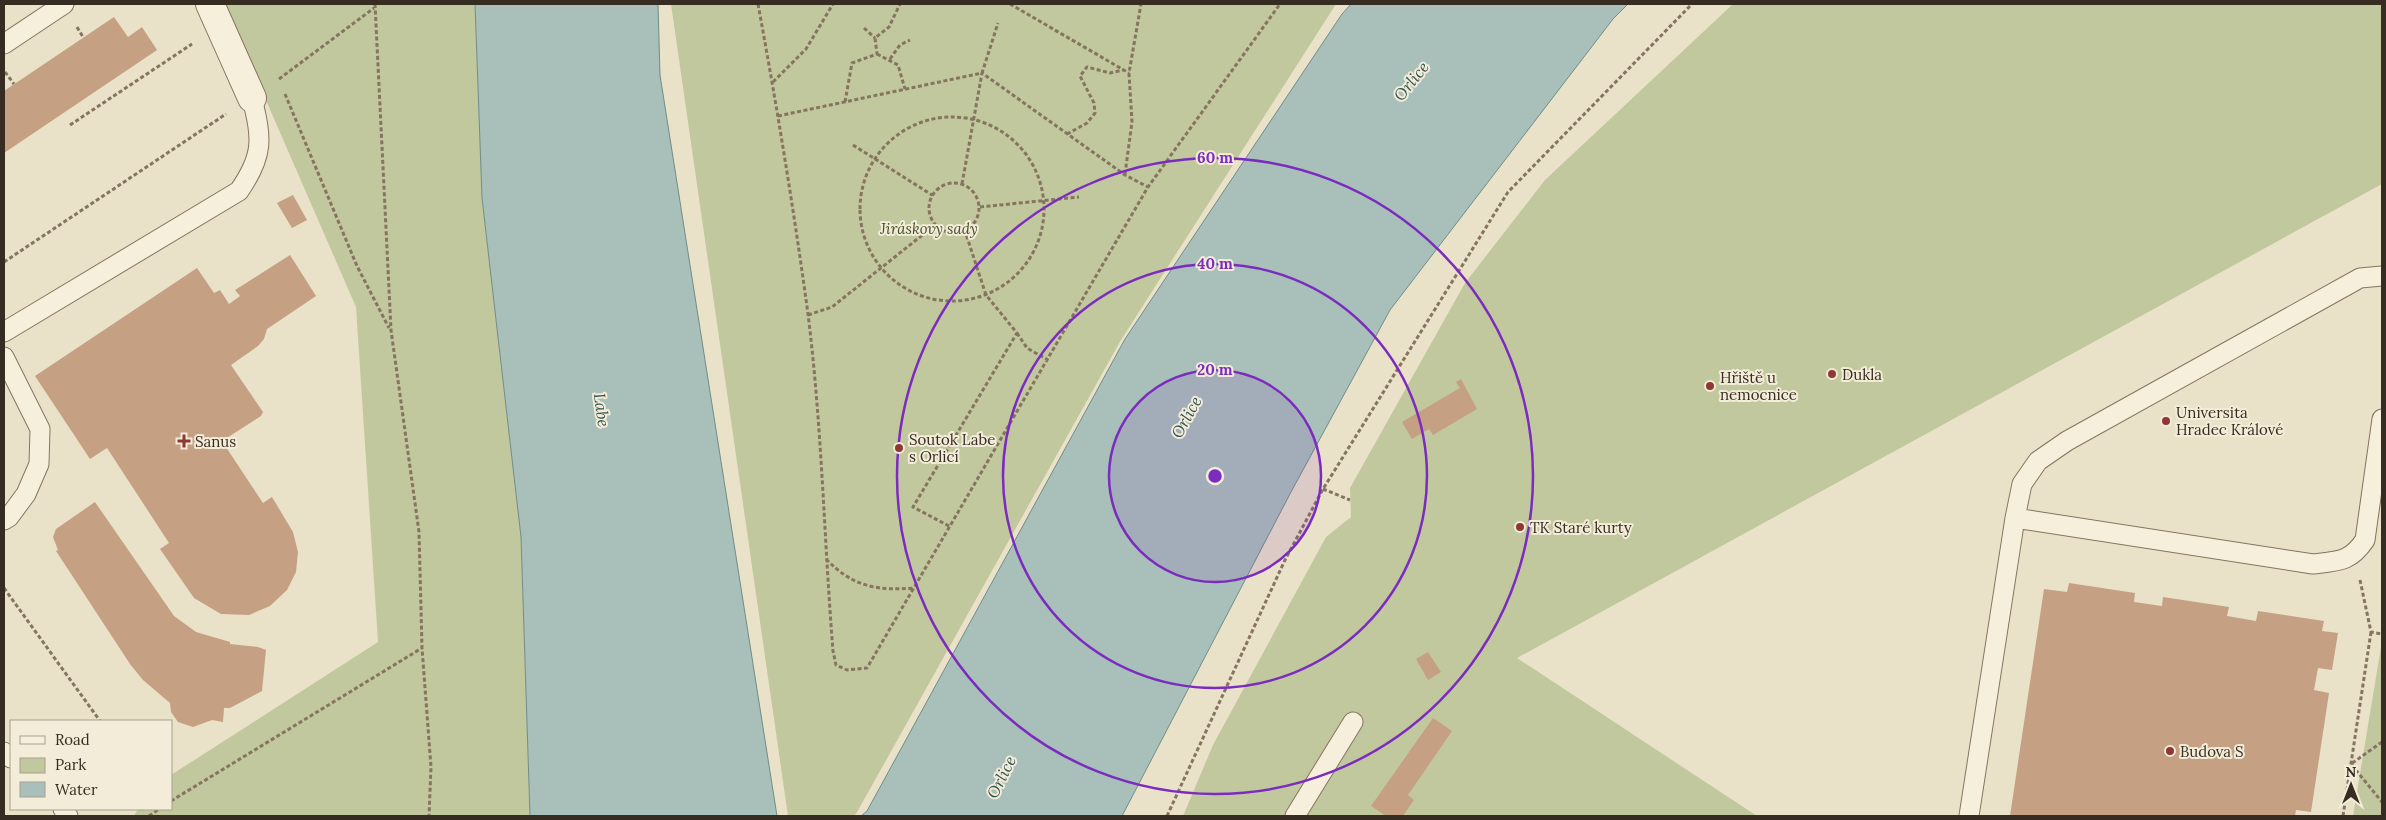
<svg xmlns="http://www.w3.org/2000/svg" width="2386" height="820" viewBox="0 0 2386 820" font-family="Lora,serif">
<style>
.green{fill:#c2c89e}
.water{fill:#a9bfb9;stroke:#708d87}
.building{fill:#c5a083}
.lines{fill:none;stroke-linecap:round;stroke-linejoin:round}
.lane-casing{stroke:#85745f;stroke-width:21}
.street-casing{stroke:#85745f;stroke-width:30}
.path{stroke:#85745f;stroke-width:3;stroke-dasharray:4 2.5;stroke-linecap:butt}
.lane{stroke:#f6efdc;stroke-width:19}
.street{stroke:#f6efdc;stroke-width:28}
.ring{fill:none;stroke:#7b2cbf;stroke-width:2.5}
.poi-dot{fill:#8e3735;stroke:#f3ecd8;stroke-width:2}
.labels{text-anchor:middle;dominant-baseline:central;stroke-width:4;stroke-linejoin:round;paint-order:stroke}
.park-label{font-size:15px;font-style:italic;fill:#46512a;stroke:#f3ecd8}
.poi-label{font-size:15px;fill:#372c21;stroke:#f3ecd8;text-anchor:start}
.water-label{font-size:16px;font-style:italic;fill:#325554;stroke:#f3ecd8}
.centre{fill:#7b2cbf;stroke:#f3ecd8;stroke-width:2.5}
.ring-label{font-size:15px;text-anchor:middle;font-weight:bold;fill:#7b2cbf;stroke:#f3ecd8;stroke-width:4;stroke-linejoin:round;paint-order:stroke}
</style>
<rect width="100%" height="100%" fill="#eae1c9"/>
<!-- green -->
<path class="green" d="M224 4H475L482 198 521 537 530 816H134L138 809H171V775L378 642 356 307Z
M671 4H1336L1121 340 856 814 852 816H788Z
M1733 4H2382V184L1517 658 1757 816H1183L1213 745 1326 537 1351 517 1350 488 1465 283 1545 180Z
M2381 647 2382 816H2353Z"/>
<!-- water -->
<path class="water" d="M475 4H658L660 75 777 816H530L521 537 482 198Z
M1351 4H1628L1613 19 1390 310 1291 492 1122 816H861L867 811 1125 339 1342 14Z"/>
<!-- building -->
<path class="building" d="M114 17 128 37 142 27 157 50 4 153V91Z
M293 195 307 220 292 228 277 203Z
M290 255 316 296 267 329 264 339 258 346 231 365 263 412 261 416 222 441 263 503 272 497 293 532 298 552 296 572 287 590 270 606 249 615 221 614 194 598 160 549 169 543 107 448 90 459 35 376 197 268 214 293 220 290 229 304 240 296 235 290Z
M1461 379 1477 409 1433 435 1429 429 1412 439 1402 422 1460 388 1456 382Z
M95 502 174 616 196 632 230 642V644L258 647 266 650 262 691 230 708H224L223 722 212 720 193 727 178 722 171 712 170 703 143 680 130 664 56 551 58 550 53 537 56 529Z
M2069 583 2135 593 2134 602 2162 606 2163 597 2229 607 2227 616 2256 621 2258 611 2324 621 2322 631 2338 633 2332 670 2318 668 2314 690 2329 693 2311 812 2296 810 2295 816H2010L2044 589 2067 592Z
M1428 652 1441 672 1428 680 1416 659Z
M1433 718 1452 731 1408 795 1414 800 1403 816H1386L1371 806Z"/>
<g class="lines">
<!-- lane casing -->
<g class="lane-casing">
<path id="lane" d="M4 44 64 4
M4 332 239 191C264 155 262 139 252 98
M4 357 40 429 39 464 26 494 9 517 4 520
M2015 518 2313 564C2339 561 2350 562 2365 540L2382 419
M4 752 11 758
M63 809 68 816
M1295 816 1353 722
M1969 816 2015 518 2022 484 2038 461 2067 441 2360 278 2382 276"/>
</g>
<!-- street casing -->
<g class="street-casing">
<path id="street" d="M210 4 252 98"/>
</g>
<!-- path -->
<path class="path" d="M375 4 391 330 419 532 422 648 431 767 429 816
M758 4C777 107 794 211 808 314 822 426 824 539 833 651L836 665 847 670 867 668 1148 187 1280 4
M1010 4 1129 73
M77 27 83 37
M864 28 875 38
M877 54 898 65 905 89
M890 59 900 45 910 40
M5 72 14 84
M279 79 374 8
M773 82 806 49 833 4
M285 94 357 266 389 328
M845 102 852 63 877 54 875 38 889 27 900 4
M778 116 982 73 998 23
M860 209a92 92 0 1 1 184 0a92 92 0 1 1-184 0Z
M70 125 192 44
M1067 134 1087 123 1095 113 1094 103 1080 76 1087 67 1110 73 1123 70
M853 145 932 195
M1125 174 1132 122 1129 73 1141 4
M929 208a25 25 0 1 1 50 0a25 25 0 1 1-50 0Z
M962 184 982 73 1125 175 1148 187
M980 207 1079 197
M4 262 226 114
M808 315 832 307 935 225
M1017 333 1027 348 1048 360
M1323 489 1350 500
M949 526 913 507 1017 333 986 295 965 231
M826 559C853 587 877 591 915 588
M2360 580 2371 632 2382 634
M4 588 100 721
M2382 742 2351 764 2382 802
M171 801 422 648
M149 816 159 809
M1167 816 1285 560 1323 489 1508 192 1692 4
M2343 816 2371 632"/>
<!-- lane -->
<use href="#lane" class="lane"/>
<!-- street -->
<use href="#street" class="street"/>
</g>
<!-- distance rings -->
<circle cx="1215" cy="476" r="106" fill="#7b2cbf" fill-opacity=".12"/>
<g class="ring">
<circle cx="1215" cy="476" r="106"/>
<circle cx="1215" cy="476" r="212"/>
<circle cx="1215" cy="476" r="318"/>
</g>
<!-- markers -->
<g class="poi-dot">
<circle cx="1832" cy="374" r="5"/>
<circle cx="1710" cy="386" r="5"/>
<circle cx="2166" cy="421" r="5"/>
<path d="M181.5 433.5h5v5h5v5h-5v5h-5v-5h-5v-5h5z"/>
<circle cx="899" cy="448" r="5"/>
<circle cx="1520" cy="527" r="5"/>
<circle cx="2170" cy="751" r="5"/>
</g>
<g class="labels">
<!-- park labels -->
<g class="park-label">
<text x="929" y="228">Jiráskovy sady</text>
</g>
<!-- poi labels -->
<g class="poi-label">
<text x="1842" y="374">Dukla</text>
<text x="1720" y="377">Hřiště u<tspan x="1720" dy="17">nemocnice</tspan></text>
<text x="2176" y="412">Universita<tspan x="2176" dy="17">Hradec Králové</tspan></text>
<text x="909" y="439">Soutok Labe<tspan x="909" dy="17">s Orlicí</tspan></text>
<text x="195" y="441">Sanus</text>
<text x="1530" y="527">TK Staré kurty</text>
<text x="2180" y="751">Budova S</text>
</g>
<!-- water labels -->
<g class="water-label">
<text transform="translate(1411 81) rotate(-51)">Orlice</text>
<text transform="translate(602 410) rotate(82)">Labe</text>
<text transform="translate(1186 417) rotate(-61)">Orlice</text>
<text transform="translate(1001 777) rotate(-63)">Orlice</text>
</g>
</g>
<circle cx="1215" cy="476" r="8" class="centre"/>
<g class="ring-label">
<text x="1215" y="163">60 m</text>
<text x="1215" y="269">40 m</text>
<text x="1215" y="375">20 m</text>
</g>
<!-- border -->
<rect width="2386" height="820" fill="none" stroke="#372c21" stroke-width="10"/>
<!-- legend -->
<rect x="10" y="720" width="162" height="90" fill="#f3ecd8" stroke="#a89f8f"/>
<rect x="20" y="736" width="25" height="8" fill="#f6efdc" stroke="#a89f8f"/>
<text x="55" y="745" font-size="15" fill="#372c21">Road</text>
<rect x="20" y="758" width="25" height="15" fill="#c2c89e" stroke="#a89f8f"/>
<text x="55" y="770" font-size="15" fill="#372c21">Park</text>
<rect x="20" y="782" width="25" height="15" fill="#a9bfb9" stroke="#a89f8f"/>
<text x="55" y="795" font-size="15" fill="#372c21">Water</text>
<!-- north arrow -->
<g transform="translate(2351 785)" stroke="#f3ecd8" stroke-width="4" paint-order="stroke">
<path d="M0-4L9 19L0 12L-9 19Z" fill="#372c21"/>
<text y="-8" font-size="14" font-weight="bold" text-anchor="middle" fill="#372c21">N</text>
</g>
</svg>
